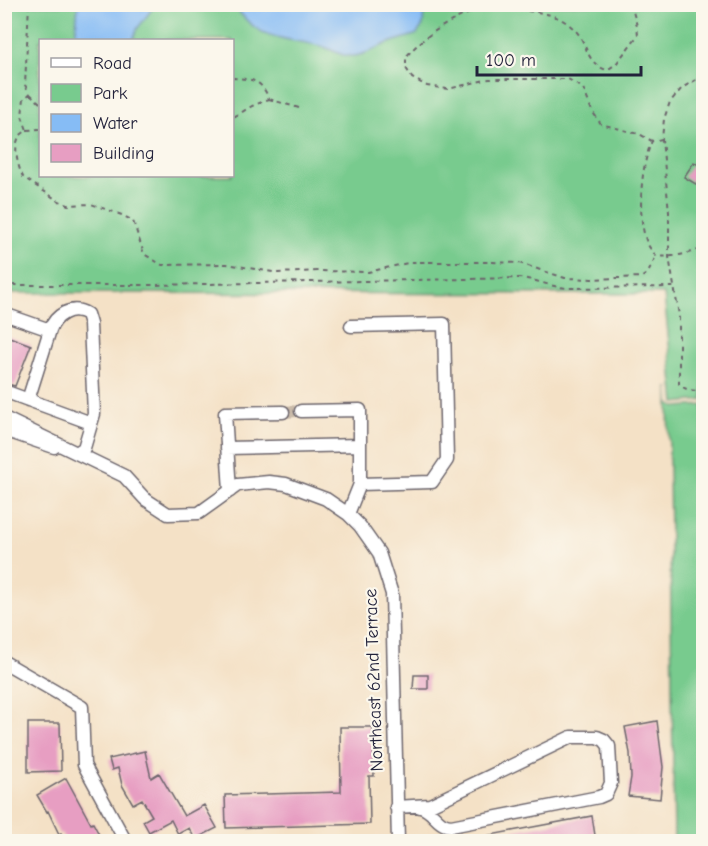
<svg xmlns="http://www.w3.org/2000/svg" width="708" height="846" viewBox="0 0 708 846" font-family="'Comic Neue',sans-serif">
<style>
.green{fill:#78cb8e;stroke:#4d7664;stroke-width:1.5;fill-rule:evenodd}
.water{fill:#86bcf5;stroke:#546f98;stroke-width:1.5}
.building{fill:#e79ec2}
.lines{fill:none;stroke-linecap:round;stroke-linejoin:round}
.minor-tunnel{stroke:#cabbaa;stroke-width:12;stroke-dasharray:12 6;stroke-linecap:butt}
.minor-casing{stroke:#6c656c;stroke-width:15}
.path{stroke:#6c656c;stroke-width:2;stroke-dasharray:4.5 4.5;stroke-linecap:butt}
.minor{stroke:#fff;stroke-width:12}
.labels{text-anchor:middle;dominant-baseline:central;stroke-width:4.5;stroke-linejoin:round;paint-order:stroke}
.street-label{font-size:18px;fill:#22223b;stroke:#fbf7ec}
</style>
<rect width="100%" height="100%" fill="#fbf7ec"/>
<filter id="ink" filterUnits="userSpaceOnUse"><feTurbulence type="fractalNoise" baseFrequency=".0167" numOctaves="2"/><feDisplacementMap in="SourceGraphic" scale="12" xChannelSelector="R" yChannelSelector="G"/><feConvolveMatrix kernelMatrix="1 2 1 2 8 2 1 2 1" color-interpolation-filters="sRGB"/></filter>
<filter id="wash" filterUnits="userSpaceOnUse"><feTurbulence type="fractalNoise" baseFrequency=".008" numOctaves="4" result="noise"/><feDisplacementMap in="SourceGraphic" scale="24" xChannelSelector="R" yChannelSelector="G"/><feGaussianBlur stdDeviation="1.35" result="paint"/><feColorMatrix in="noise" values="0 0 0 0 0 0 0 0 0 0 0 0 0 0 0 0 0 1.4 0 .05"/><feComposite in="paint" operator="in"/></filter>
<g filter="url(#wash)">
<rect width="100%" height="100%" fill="#f4e1c6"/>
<!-- green -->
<path class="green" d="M5 5H703V400L675 403 664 294 5 293ZM40 40H232V176H40Z
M668 387 669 403 675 407 703 405V841H674Z"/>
<!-- water -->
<path class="water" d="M78 5V4L155 5 137 29 133 40H75Z
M422 5 424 7 423 25 417 34C407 38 396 40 386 44 376 48 364 56 352 56 341 57 332 49 321 46 281 36 260 43 234 5Z"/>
<g id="blocks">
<!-- building -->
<path class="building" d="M694 162 704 169V189L684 177Z
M4 335 31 345 15 386 4 383Z
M414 675H428V689H413Z
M657 721 663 767 660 799 628 796 631 777 630 753 625 727Z
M28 723H60L61 771 28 772Z
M340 727H373L374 776H369L370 824 226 828 225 795 341 792Z
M145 751 151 778 159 773 184 816 204 805 217 828 195 839 189 828 178 834 171 820 149 832 143 821 152 816 142 799 133 804 122 785 118 768 112 770 109 759Z
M66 778 91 824 93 823 103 842H66L61 833 59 834 48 811 47 812 37 795Z
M592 816 596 842H481L480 837Z"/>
</g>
</g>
<g filter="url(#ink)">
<use href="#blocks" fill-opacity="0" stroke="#6c656c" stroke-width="1.5"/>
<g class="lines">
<!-- minor-tunnel -->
<path class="minor-tunnel" d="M283 412 301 411"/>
<!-- minor casing -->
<g class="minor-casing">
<path id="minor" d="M4 314 50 330C55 316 71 304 87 314L90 324 94 414 84 448 76 453
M4 391 91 423
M28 400 50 330
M301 411 360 410V484
M4 418 124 476 145 499 168 514 199 513 238 485 269 482 286 484 326 499 348 514 360 526 379 553 392 594 398 842
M4 430 54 447
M227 448 360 445
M230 491 225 413 283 412
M348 514 360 484 432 482 447 460 444 324 351 326
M4 662 82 707 84 765 126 842
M396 807 430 805 571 737H597L604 740 609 746 611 783 606 794 599 797 451 826C436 825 434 810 420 807"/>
</g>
<!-- path -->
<path class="path" d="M29 4 25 85 30 94 24 98 22 116 27 130C24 133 21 134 19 137 13 148 18 167 23 177L57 200 68 205 91 204 122 215 133 221 144 254 162 265 227 264 278 273 319 271 368 272 412 262H490L519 263 565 278 592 279 642 277 648 273 656 256
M631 4 637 26 638 35 616 64 607 70C584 63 589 43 574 29 561 16 546 13 528 11 521 10 513 7 506 7 472 4 426 32 406 57V68L412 78 427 86 448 89 489 79H568L583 88 592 111 601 124 639 134 652 141
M704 75 682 88 670 102 664 119 662 139 669 212V257L679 315V384C686 391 694 391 704 391
M232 78C252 79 261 79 269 99L252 106 232 118
M30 94 40 103
M269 99 299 108
M27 130 40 129
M662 139 652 141C641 164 637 215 646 240 648 246 652 251 656 256 672 258 684 254 699 250L704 241
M4 285H153L519 278C536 279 550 287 567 288L675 287"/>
<!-- minor -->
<use href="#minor" class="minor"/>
</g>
</g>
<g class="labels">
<!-- street labels -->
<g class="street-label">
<text transform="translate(374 680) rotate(-92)">Northeast 62nd Terrace</text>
</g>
</g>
<!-- margin -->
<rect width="708" height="846" fill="none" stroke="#fbf7ec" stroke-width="24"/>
<!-- legend -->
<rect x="39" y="39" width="195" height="138" fill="#fbf7ec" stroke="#a4a2a5" stroke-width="1.5"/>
<rect x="51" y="58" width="30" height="9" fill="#ffffff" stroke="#a4a2a5" stroke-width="1.5"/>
<text x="93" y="69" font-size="18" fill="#22223b">Road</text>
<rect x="51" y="84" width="30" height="18" fill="#78cb8e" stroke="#a4a2a5" stroke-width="1.5"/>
<text x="93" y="99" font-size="18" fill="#22223b">Park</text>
<rect x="51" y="114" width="30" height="18" fill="#86bcf5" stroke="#a4a2a5" stroke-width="1.5"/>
<text x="93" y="129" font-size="18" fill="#22223b">Water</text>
<rect x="51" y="144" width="30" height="18" fill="#e79ec2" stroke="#a4a2a5" stroke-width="1.5"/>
<text x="93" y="159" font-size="18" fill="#22223b">Building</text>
<!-- scale -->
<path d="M477 66v9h164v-9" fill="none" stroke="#22223b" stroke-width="3"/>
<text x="486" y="66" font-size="18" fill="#22223b" stroke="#fbf7ec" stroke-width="4.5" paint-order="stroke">100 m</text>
</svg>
